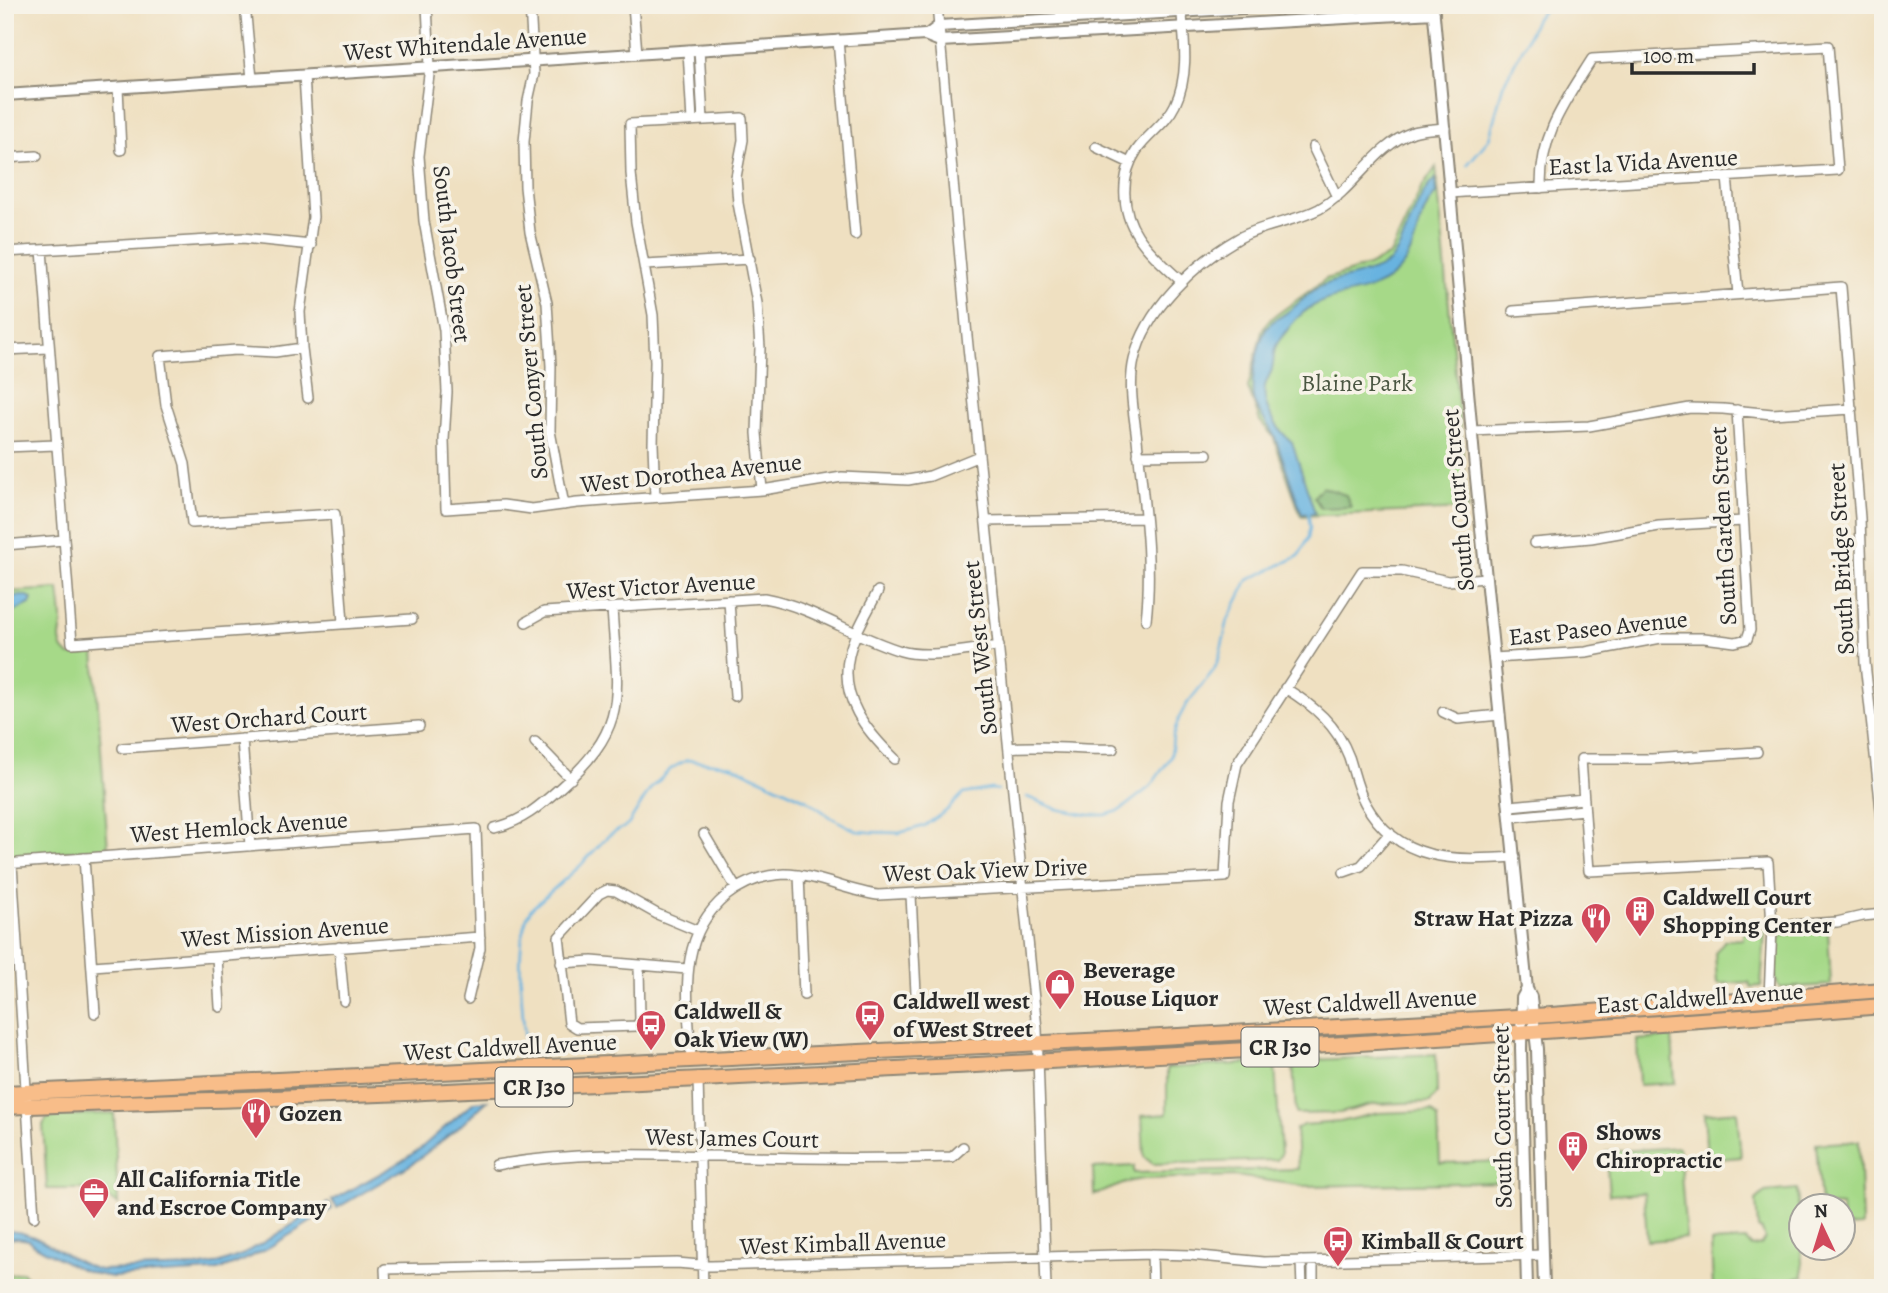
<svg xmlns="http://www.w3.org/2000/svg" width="1888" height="1293" viewBox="0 0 1888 1293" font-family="Alegreya,serif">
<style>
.green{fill:#a6d988;stroke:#68825a;stroke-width:2}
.forest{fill:#84b974;stroke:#587250;stroke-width:2}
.water{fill:#67b3e0;stroke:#496f86;stroke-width:2}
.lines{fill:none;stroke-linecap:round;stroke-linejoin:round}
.stream{stroke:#67b3e0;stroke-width:2.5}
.minor-casing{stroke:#8d8676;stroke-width:12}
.tertiary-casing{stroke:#8d8676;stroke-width:14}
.primary-casing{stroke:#8d8676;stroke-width:18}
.minor{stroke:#fff;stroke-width:9}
.tertiary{stroke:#fff;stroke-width:10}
.primary{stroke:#f8bd89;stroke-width:14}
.labels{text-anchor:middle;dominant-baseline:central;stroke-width:7;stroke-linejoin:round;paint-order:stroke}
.shield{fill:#f7f3e8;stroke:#686764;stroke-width:2}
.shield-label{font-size:23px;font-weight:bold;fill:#2b2b2b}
.street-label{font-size:24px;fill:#2b2b2b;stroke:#f7f3e8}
.park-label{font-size:24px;fill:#4a5642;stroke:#f7f3e8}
.poi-label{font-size:24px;font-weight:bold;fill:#2b2b2b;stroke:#f7f3e8;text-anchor:start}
</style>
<rect width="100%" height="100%" fill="#f7f3e8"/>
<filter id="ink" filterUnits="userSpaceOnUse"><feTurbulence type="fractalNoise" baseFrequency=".0143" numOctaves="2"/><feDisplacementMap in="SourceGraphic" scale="14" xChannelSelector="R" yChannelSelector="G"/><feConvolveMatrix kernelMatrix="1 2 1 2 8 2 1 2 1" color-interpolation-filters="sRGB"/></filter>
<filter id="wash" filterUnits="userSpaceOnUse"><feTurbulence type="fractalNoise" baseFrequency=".00686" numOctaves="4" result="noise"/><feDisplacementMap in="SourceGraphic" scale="28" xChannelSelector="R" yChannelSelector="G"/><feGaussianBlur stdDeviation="1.57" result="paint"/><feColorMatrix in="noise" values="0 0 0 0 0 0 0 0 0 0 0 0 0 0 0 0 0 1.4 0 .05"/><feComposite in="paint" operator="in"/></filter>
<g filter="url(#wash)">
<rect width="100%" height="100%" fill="#efe0c1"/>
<!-- green -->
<path class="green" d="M1436 167 1468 509 1301 516 1273 436 1260 421 1248 388 1262 331 1268 321 1326 279 1368 266 1390 255 1421 189Z
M59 589C60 600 62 611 62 622 62 628 60 633 60 639 62 662 80 656 94 650L108 849 5 856V592Z
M1828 930 1831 985 1780 988C1770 977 1777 947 1782 934Z
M1765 931 1761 986 1751 987 1749 982 1717 984 1715 953 1725 940 1743 939V932Z
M1672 1037 1675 1083 1639 1085 1637 1040Z
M1436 1054 1437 1094 1430 1102 1375 1104 1340 1113 1296 1114 1293 1065 1294 1061Z
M1272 1062 1275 1066 1281 1154 1277 1160 1153 1164 1144 1157 1142 1116 1167 1114V1068Z
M1432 1111 1438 1118 1440 1163 1510 1161V1182L1305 1186 1236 1176 1144 1179 1131 1181 1094 1195 1093 1168 1134 1166V1173L1298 1169 1296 1129 1303 1125 1340 1122 1378 1113Z
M1737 1111 1741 1157 1707 1160 1704 1114Z
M114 1113 118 1204 99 1192 87 1189H47L43 1125 47 1118 54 1116Z
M1859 1141 1862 1226 1843 1227 1842 1206 1821 1205 1816 1144Z
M1679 1147 1686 1238 1647 1241 1644 1193 1609 1195 1606 1152Z
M1797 1189 1803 1277 1733 1288H1713L1711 1242 1746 1240 1752 1247 1761 1245 1765 1238 1762 1230 1758 1228 1756 1200 1765 1192Z
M22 1272 36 1288H5V1276Z"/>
<!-- forest -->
<path class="forest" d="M1322 487 1346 495 1351 507 1321 508 1314 497Z"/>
<!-- water -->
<path class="water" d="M1435 179 1436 194C1416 215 1419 249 1399 270 1368 305 1321 282 1288 329 1285 334 1278 340 1276 346 1272 355 1275 363 1271 372 1269 376 1266 382 1265 386 1261 405 1278 431 1292 442L1315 513 1302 514C1293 489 1285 463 1275 438 1270 425 1259 416 1254 402 1249 386 1258 338 1269 325 1273 320 1281 317 1286 313 1298 305 1307 294 1319 287 1340 276 1364 277 1385 265 1405 253 1412 199 1435 179Z
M5 596H28L32 599 30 604 5 616Z
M487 1101 457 1129 412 1164 337 1208 332 1200 394 1166 421 1148 474 1102Z
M328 1203 332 1209C294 1231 256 1260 214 1271L113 1277C81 1274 59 1258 32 1244L29 1240 16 1238 5 1239V1231C41 1230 66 1262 100 1270L197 1267 220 1263 244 1254Z"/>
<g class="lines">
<!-- stream -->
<path class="stream" d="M1467 165 1489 139 1503 85 1524 46 1536 18 1549 5
M1027 797 1057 809 1089 815H1105L1119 811 1150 787 1171 757 1173 736 1179 718 1186 705 1214 670 1219 658 1228 620 1248 580 1299 556 1308 538 1310 527 1308 511
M520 1056 525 1043C523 1008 513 938 531 909L580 866 608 836 628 825 651 788 672 768 687 760 731 765 807 800 832 818 857 831 870 832 899 833 924 826 946 811 963 794 991 789 998 790"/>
</g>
</g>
<g filter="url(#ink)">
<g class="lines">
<!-- minor casing -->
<g class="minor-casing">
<path id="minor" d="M245 5 252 79
M427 5 430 67 419 156 424 221 444 330 447 392 444 440 446 509 503 505 532 509 577 503 762 490 842 477 908 480 930 476 979 456
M530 5 534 74 528 101 524 142 525 187 530 232 547 303 551 366 550 431 564 505
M633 5 637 53
M937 5 967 336 1037 1029 1046 1288
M1060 5 1061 18
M1181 5C1184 38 1190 74 1175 105 1166 124 1148 134 1137 150 1120 175 1121 211 1138 236 1149 253 1167 268 1182 282
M838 40 855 235
M699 49 703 120
M688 50 692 121
M304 76 313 217 300 312 302 348 308 398
M118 88 121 150
M1096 147 1130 163
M1313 147 1337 197
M5 158 37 156
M1727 177 1738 294
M1450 193 1464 192 1838 170 1828 46 1592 59C1565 102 1540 134 1541 188
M42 250 72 643 412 619
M5 252 243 238 311 245
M645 265 750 259
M1513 311 1841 287 1860 518 1865 663 1883 828
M302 348 275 352 236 350 160 356 166 405 185 464 192 523 335 514 343 623
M5 350 49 348
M1472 431 1589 426 1690 408 1723 409 1772 414 1852 409
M5 447 56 445
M1138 455 1207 454
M655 497 653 444 655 362 653 315 636 222 631 173 630 124 742 118 743 140 736 177 738 203 757 303 760 348 757 433 762 490
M987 521 1144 518
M1534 543 1591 538 1659 526 1743 521
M5 545 64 540
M878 591C868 611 854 633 849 655 839 698 866 731 895 759
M729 600 735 696
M1146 620C1153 560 1143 499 1137 439 1134 414 1128 386 1134 360 1145 310 1195 263 1239 238 1264 224 1294 222 1319 209 1355 189 1374 146 1413 132 1423 129 1434 129 1445 128
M526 622 544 612 764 598C813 607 854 637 901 651 929 659 971 649 999 646
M1494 658 1586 652 1661 638H1704L1735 642 1747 639 1750 630 1737 410
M1285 688C1314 706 1337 725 1349 757 1354 772 1357 789 1365 803 1398 863 1455 861 1515 857
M1443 712 1458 719 1500 715
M242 739 250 846
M535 742 571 779
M123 748 419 726
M1009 748C1044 744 1078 751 1113 749
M1757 752 1652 759H1581L1589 871 1768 862 1772 926 1769 998
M1510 806 1584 799
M1511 817 1584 810
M494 828C522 822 540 806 561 787 631 725 617 694 612 608
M704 834 736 888
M84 858 95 1013
M5 864 476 829 480 948 468 999
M12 864 34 1217
M1344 872 1361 866 1390 833
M799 875 804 995
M911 895 916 993
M1772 926 1837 922 1863 916 1883 914
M339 947 344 1001
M217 957 220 1007
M561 963 592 961 687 969
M93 966 480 937
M639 966 640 1020 637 1026 577 1028 569 1023 559 937 599 894 607 890 616 891 657 914 698 931
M691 1061C689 1002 674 939 726 896 742 883 763 875 785 874 814 874 848 891 878 895L1225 877 1229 801 1237 764 1362 571H1402L1448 581 1486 578
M698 1078 703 1288
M496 1165C580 1150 666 1155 751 1157 818 1159 885 1159 952 1157L963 1147
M1152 1254 1153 1288
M1301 1261 1302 1288
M1313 1261V1288
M386 1288 385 1269 677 1263 711 1266 1152 1254 1190 1255 1264 1262 1543 1255"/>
</g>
<!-- tertiary casing -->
<g class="tertiary-casing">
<path id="tertiary" d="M1433 5 1475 468 1527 989 1531 997 1537 1049 1544 1288
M927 35 939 26 1295 5
M5 95 925 35 940 41 1434 13
M1527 1288 1521 1048 1522 998 1527 989"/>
</g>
<!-- primary casing -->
<g class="primary-casing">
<path id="primary" d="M5 1093 1107 1040 1551 1015 1883 990
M5 1107C159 1101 314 1098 468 1090 940 1068 1412 1044 1883 1006"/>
</g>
<!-- minor -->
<use href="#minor" class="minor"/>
<!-- tertiary -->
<use href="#tertiary" class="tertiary"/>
<!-- primary -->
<use href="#primary" class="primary"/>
</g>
</g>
<!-- icons -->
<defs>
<g id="building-pin" transform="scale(1.575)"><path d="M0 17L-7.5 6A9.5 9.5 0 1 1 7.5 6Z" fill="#d1495b" stroke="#f7f3e8"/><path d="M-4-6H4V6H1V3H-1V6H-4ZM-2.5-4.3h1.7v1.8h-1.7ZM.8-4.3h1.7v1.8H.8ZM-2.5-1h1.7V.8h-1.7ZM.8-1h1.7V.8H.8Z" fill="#fff"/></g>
<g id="restaurant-pin" transform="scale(1.575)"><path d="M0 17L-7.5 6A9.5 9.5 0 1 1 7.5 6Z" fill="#d1495b" stroke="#f7f3e8"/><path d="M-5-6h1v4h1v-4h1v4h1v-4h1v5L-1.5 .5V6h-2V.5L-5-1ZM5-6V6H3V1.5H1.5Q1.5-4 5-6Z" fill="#fff"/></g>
<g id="shop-pin" transform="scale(1.575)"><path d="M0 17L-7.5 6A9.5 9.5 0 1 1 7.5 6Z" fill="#d1495b" stroke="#f7f3e8"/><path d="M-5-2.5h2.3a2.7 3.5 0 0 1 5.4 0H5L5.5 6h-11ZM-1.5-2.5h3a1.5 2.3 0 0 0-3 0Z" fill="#fff"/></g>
<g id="bus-pin" transform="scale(1.575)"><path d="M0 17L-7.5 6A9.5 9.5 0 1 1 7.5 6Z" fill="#d1495b" stroke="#f7f3e8"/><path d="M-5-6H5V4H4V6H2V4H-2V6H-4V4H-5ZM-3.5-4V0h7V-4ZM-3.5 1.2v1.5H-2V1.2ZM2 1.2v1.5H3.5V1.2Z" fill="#fff"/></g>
<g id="office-pin" transform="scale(1.575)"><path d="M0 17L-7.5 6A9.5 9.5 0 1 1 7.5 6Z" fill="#d1495b" stroke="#f7f3e8"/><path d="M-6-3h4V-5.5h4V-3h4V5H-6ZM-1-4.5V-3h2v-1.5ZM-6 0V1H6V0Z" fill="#fff"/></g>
</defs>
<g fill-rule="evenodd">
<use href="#building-pin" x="1640" y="911"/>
<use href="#restaurant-pin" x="1596" y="918"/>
<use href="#shop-pin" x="1060" y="984"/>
<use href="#bus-pin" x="870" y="1015"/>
<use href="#bus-pin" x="651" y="1025"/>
<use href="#restaurant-pin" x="256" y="1113"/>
<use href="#building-pin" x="1573" y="1146"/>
<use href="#office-pin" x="94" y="1193"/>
<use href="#bus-pin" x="1338" y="1241"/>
</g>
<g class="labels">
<!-- shield labels -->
<g class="shield">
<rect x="1241.5" y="1027.5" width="77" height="39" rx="5"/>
<rect x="495.5" y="1067.5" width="77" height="39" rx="5"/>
</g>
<g class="shield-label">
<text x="1280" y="1047">CR J30</text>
<text x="534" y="1087">CR J30</text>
</g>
<!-- street labels -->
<g class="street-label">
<text transform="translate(465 44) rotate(-4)">West Whitendale Avenue</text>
<text transform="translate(1643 162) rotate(-3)">East la Vida Avenue</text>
<text transform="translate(452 254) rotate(83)">South Jacob Street</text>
<text transform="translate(531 382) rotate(-95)">South Conyer Street</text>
<text transform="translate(691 473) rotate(-6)">West Dorothea Avenue</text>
<text transform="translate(1458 500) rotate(-95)">South Court Street</text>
<text transform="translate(1723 526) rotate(-93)">South Garden Street</text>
<text transform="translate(1841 559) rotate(-93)">South Bridge Street</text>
<text transform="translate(661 586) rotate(-3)">West Victor Avenue</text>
<text transform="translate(1598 628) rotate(-6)">East Paseo Avenue</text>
<text transform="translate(980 648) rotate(-96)">South West Street</text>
<text transform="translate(269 718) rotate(-4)">West Orchard Court</text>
<text transform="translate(239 827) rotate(-4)">West Hemlock Avenue</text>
<text transform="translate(985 870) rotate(-2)">West Oak View Drive</text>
<text transform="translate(285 932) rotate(-4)">West Mission Avenue</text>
<text transform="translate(1700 998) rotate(-4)">East Caldwell Avenue</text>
<text transform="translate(1370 1002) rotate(-3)">West Caldwell Avenue</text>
<text transform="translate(510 1047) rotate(-3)">West Caldwell Avenue</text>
<text transform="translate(1502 1117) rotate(-91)">South Court Street</text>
<text transform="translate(732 1138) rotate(1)">West James Court</text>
<text transform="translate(843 1243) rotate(-2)">West Kimball Avenue</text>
</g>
<!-- park labels -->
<g class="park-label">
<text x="1357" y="383">Blaine Park</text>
</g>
<!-- poi labels -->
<g class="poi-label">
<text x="1663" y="897">Caldwell Court<tspan x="1663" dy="28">Shopping Center</tspan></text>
<text x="1573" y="918" text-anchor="end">Straw Hat Pizza</text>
<text x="1083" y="970">Beverage<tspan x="1083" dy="28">House Liquor</tspan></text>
<text x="893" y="1001">Caldwell west<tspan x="893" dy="28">of West Street</tspan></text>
<text x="674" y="1011">Caldwell &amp;<tspan x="674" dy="28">Oak View (W)</tspan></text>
<text x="279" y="1113">Gozen</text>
<text x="1596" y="1132">Shows<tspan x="1596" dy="28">Chiropractic</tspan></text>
<text x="117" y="1179">All California Title<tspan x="117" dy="28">and Escroe Company</tspan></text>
<text x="1361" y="1241">Kimball &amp; Court</text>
</g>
</g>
<!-- margin -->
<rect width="1888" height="1293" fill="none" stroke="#f7f3e8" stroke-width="28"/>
<!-- north arrow -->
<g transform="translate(1822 1227) rotate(356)"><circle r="33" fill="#f7f3e8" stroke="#a5a39c" stroke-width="2"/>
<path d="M0-5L12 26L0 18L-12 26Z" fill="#d1495b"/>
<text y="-10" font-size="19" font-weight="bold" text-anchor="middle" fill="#2b2b2b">N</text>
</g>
<!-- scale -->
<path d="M1632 63v10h122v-10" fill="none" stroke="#2b2b2b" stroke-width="3.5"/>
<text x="1643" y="63" font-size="21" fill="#2b2b2b" stroke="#f7f3e8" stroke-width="5" paint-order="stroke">100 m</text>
</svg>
